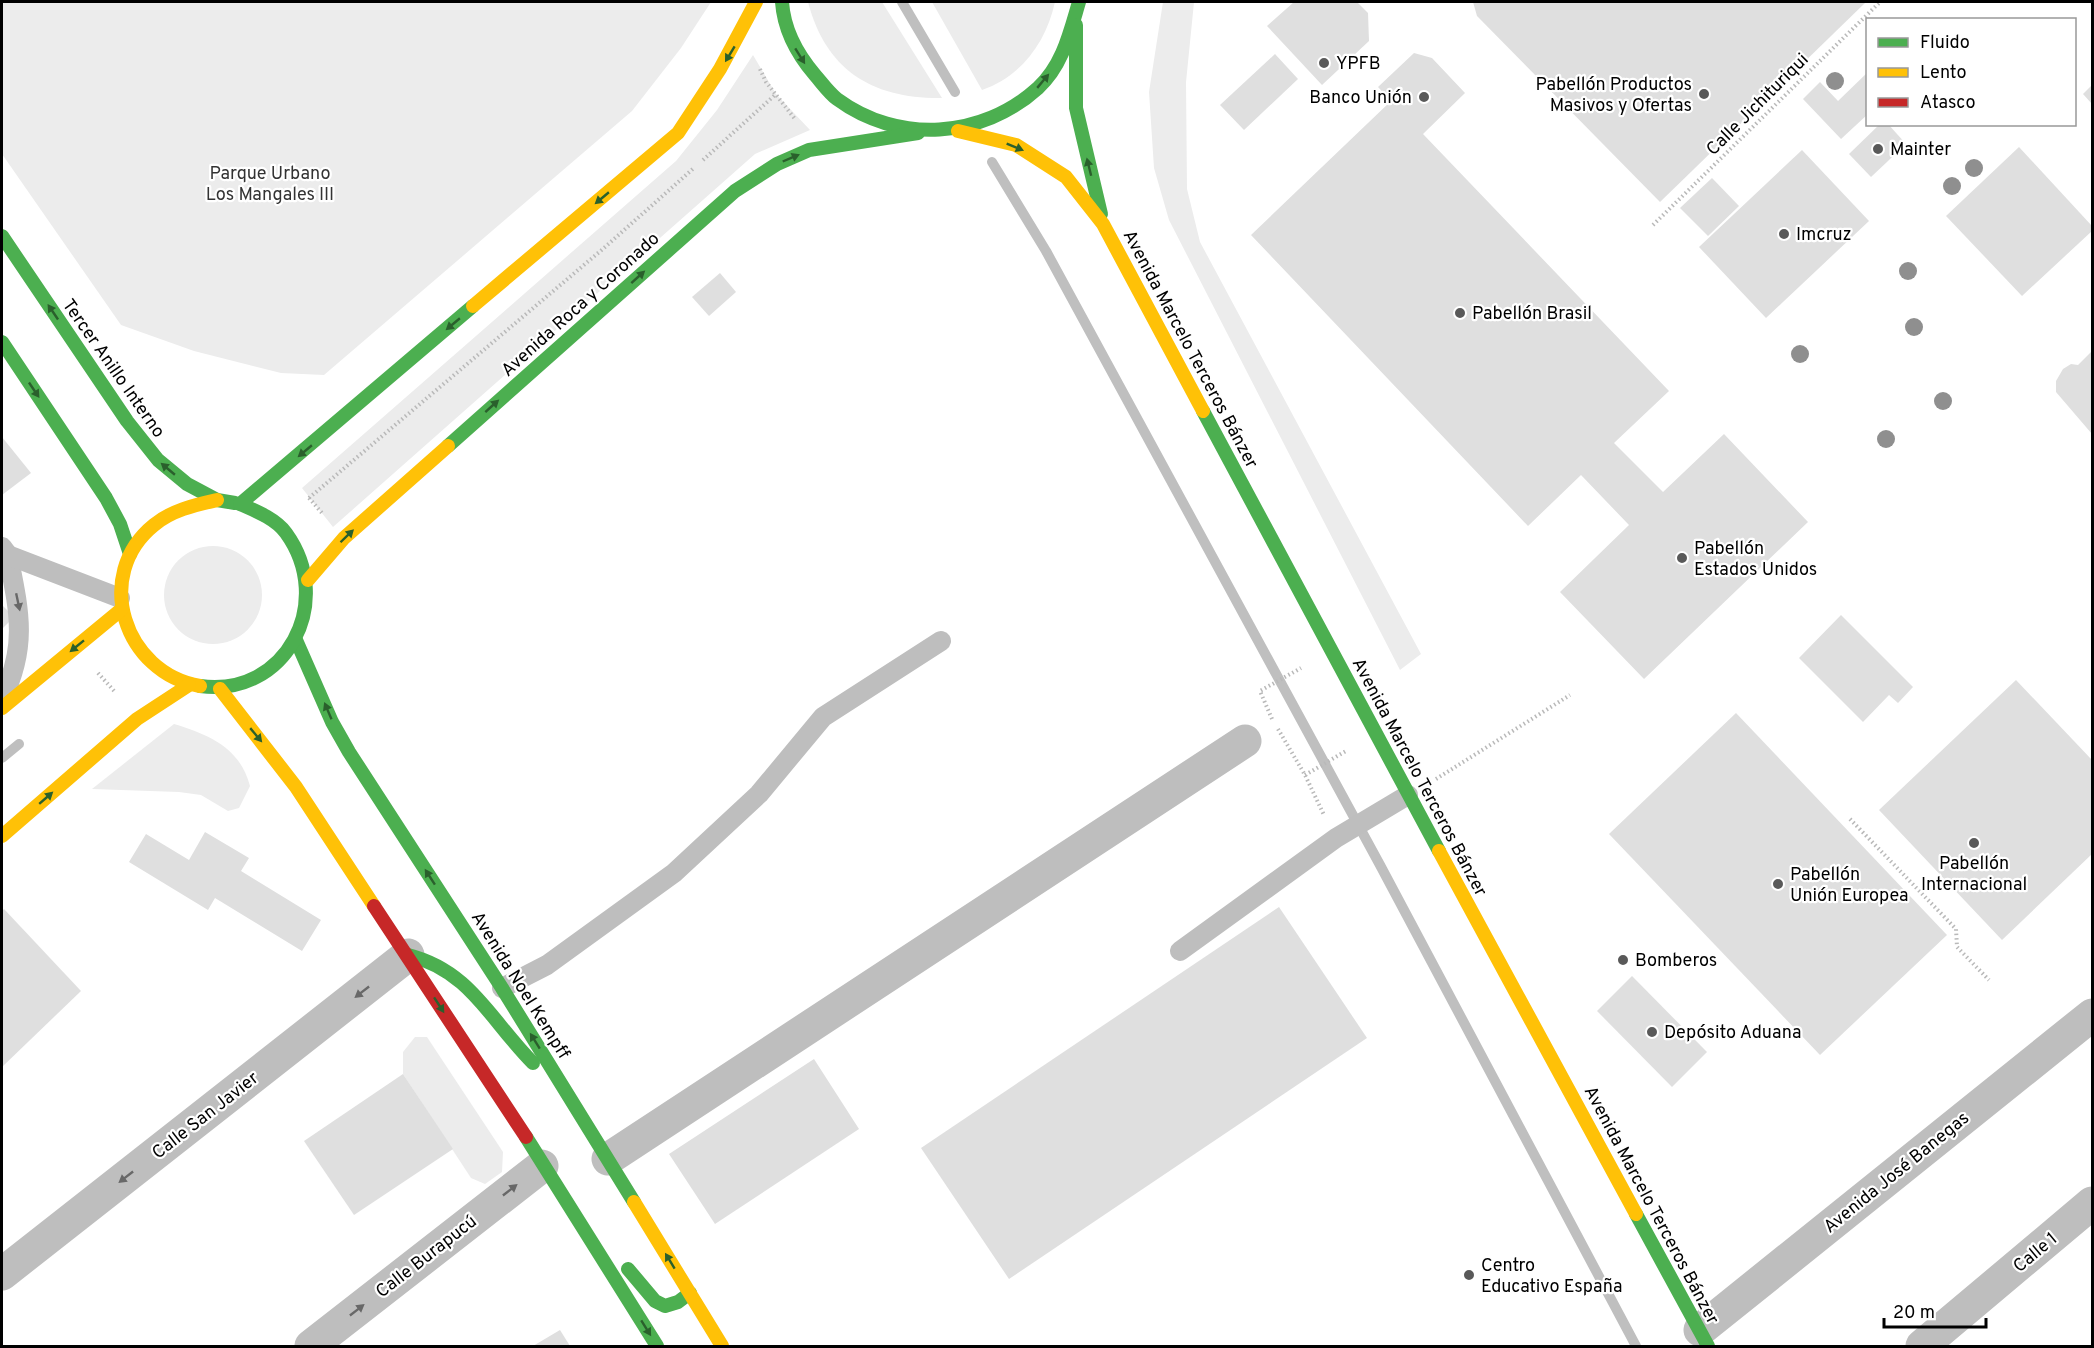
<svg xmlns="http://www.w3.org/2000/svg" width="2094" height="1348" font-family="Overpass,sans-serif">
<rect width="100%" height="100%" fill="#fff"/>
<g fill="#ececec">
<polygon points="2,2 711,2 681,48 632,111 324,375 281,373 194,351 121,325 2,154"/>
<path d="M808,2H882L942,98C873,99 826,71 808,2Z"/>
<path d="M932,2H1055C1046,42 1022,76 982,90Z"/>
<polygon points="1163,2 1194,2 1186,82 1187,189 1200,242 1421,654 1400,670 1169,220 1154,168 1149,92"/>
<polygon points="753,55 776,94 810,130 755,154 333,527 302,488 676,161 717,110"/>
<circle cx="213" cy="595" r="49"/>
<path d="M174,724C210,735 240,748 250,786L239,808L228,811L201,795L179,792L92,789Z"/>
<polygon points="415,1037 427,1037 503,1152 502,1172 485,1184 471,1178 403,1074 403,1052"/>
</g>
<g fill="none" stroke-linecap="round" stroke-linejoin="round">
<g stroke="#bfbfbf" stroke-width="10">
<polyline points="902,2 955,92"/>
<polyline points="992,162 1046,251 1380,865 1636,1346"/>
<polyline points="2,758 19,744"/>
</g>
</g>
<g fill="#dfdfdf">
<polygon points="1294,2 1357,2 1368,13 1369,41 1322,85 1267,26"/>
<polygon points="1473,2 1866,2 1660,202 1477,16"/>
<polygon points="1414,53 1432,58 1465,93 1423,134 1669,391 1614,443 1663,492 1724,434 1808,522 1644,679 1560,592 1629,525 1581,475 1528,526 1251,235 1391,101 1378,87"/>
<polygon points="1275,54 1298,79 1244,130 1220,105"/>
<polygon points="1868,72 1868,114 1841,139 1803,99 1820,82 1838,101"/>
<polygon points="2092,85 2092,104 2083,94"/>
<polygon points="1880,124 1888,124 1906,144 1871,177 1849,154"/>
<polygon points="2019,147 2092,226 2092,231 2022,296 1946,216"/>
<polygon points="1802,150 1869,221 1766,318 1699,247"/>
<polygon points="1712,178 1739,206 1708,236 1680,208"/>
<polygon points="720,273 736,292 709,316 692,297"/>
<polygon points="2092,351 2092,434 2056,392 2056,381 2063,369 2071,364 2078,365"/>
<polygon points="2,437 31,473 2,495"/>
<polygon points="2,605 14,617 2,629"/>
<polygon points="1841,615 1913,687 1898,703 1889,695 1863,722 1799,658"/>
<polygon points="2016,680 2092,760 2092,854 2002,940 1879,810"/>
<polygon points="1736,713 1947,935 1820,1055 1609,834"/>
<polygon points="205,832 249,858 241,871 321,920 302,951 215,898 208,910 129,862 146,834 189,860"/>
<polygon points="1279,907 1367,1038 1009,1279 921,1148"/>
<polygon points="4,909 81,991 2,1067 2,911"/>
<polygon points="1632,976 1707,1052 1672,1087 1597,1011"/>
<polygon points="814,1059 859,1129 715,1224 669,1154"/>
<polygon points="403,1074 453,1149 354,1215 304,1141"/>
<polygon points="560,1330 570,1346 533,1346"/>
</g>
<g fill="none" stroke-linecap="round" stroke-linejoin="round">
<g stroke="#b9b9b9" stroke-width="4" stroke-dasharray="1.5 3" stroke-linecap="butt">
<polyline points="760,69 766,82 795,119"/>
<polyline points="703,160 776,94"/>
<polyline points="1653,225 1880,2"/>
<polyline points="309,498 604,248 695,167"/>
<polyline points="309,498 322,513"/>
<polyline points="98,673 115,692"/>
<polyline points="1272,719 1260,691 1301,668"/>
<polyline points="1278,729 1305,775 1324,815"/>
<polyline points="1305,775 1346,751"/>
<polyline points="1436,779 1570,695"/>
<polyline points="1850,819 1956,929 1957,947 1989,980"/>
</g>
<g stroke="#bebebe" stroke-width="20">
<path d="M2,547L8,555C19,610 28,646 2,699"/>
<polyline points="8,555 120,598"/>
<polyline points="1180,951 1336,838 1408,795"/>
<polyline points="502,988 547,965 674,873 759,794 823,717 941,641"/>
</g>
<g stroke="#bebebe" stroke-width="33">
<polyline points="608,1159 1245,741"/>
<polyline points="2,1274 408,955"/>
<polyline points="1700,1330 2092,1015"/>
<polyline points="311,1346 542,1166"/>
<polyline points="1922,1346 2092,1203"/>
</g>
<g stroke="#4caf50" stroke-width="14">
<path d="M782,2C784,31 797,54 815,75C822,83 829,93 837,99C898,144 982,139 1038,88C1063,65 1070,32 1079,2"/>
<polyline points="1076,25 1076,108 1101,214"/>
<polyline points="2,236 127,421 158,460 187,484 217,500 235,503"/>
<polyline points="2,342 106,498 120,524 130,554"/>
<polyline points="1203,411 1439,851"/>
<polyline points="448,446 735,191 777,164 809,150 918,133"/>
<polyline points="296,640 332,722 349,752 502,988 634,1202"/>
<path d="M200,686C286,698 336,602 286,533C276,519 256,511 240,504L473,306"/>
<path d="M408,955C471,971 490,1020 533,1063"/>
<polyline points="526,1137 657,1346"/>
<polyline points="1636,1214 1708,1346"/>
<polyline points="628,1269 655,1301 665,1306 678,1302 690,1293"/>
</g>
<g stroke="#ffc107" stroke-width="14">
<polyline points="958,131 1016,145 1066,177 1103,224 1203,411"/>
<polyline points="473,306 678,133 720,69 756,2"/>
<polyline points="308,580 344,538 448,446"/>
<path d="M200,686C124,673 92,575 154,525C172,510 195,505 217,500"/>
<polyline points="220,689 296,787 374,906"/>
<polyline points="2,708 122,609"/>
<polyline points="2,836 137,719 189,685"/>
<polyline points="1439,851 1636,1214"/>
<polyline points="634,1202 722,1346"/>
</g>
<polyline stroke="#c62828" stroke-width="14" points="374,906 526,1137"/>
</g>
<g fill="#8f8f8f">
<circle cx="1835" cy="81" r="9"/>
<circle cx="1974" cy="168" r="9"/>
<circle cx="1952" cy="186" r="9"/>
<circle cx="1908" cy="271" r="9"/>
<circle cx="1914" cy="327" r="9"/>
<circle cx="1800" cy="354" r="9"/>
<circle cx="1943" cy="401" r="9"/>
<circle cx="1886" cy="439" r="9"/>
</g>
<defs><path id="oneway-solid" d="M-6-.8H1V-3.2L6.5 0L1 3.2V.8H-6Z" transform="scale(1.5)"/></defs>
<g fill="#2a602c">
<use href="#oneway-solid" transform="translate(730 54) rotate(121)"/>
<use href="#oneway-solid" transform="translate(800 56) rotate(58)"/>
<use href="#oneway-solid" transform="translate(1043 81) rotate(-50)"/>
<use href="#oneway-solid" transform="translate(1015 147) rotate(22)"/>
<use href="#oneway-solid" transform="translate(791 158) rotate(-23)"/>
<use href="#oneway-solid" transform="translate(1089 167) rotate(-104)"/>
<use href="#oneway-solid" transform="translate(602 198) rotate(140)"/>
<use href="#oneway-solid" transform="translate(638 277) rotate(-42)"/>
<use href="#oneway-solid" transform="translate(53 312) rotate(-124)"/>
<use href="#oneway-solid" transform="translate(453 324) rotate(140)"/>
<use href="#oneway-solid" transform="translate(34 390) rotate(56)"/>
<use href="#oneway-solid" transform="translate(492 406) rotate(-42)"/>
<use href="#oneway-solid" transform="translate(305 451) rotate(140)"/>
<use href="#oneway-solid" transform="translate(168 469) rotate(-140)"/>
<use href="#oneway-solid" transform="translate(347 536) rotate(-44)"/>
<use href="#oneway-solid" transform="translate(77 646) rotate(141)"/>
<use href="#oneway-solid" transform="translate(328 711) rotate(-113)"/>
<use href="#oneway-solid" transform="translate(256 735) rotate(50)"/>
<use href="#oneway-solid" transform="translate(46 798) rotate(-41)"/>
<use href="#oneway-solid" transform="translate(430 877) rotate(-123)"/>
<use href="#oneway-solid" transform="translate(439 1005) rotate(57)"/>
<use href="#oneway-solid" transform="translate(535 1041) rotate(-122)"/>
<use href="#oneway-solid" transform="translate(670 1261) rotate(-121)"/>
<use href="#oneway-solid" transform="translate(646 1328) rotate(58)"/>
</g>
<g fill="#686868">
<use href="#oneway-solid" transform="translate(18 602) rotate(78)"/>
<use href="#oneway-solid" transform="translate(362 992) rotate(142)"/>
<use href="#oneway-solid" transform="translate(126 1177) rotate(142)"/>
<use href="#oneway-solid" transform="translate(510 1190) rotate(-38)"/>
<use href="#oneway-solid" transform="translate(357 1310) rotate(-38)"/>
</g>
<g fill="#595959" stroke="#fff" stroke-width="2">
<circle cx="1324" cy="63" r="6"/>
<circle cx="1704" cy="94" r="6"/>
<circle cx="1424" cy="97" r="6"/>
<circle cx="1878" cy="149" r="6"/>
<circle cx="1784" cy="234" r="6"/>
<circle cx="1460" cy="313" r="6"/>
<circle cx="1682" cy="558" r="6"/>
<circle cx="1974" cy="843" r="6"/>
<circle cx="1778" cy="884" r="6"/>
<circle cx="1623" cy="960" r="6"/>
<circle cx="1652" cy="1032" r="6"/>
<circle cx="1469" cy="1275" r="6"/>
</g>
<g text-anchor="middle" stroke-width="4.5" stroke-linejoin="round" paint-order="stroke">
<g font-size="18" fill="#000" stroke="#fff" text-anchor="start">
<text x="1336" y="69">YPFB</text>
<text x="1692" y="90" text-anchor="end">Pabellón Productos<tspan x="1692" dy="21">Masivos y Ofertas</tspan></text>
<text x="1412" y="103" text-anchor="end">Banco Unión</text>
<text x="1890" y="155">Mainter</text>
<text x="1796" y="240">Imcruz</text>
<text x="1472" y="319">Pabellón Brasil</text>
<text x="1694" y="554">Pabellón<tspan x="1694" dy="21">Estados Unidos</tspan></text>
<text x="1974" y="869" text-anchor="middle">Pabellón<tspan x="1974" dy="21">Internacional</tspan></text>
<text x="1790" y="880">Pabellón<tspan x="1790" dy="21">Unión Europea</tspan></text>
<text x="1635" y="966">Bomberos</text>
<text x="1664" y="1038">Depósito Aduana</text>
<text x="1481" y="1271">Centro<tspan x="1481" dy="21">Educativo España</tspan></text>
</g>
<g font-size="18" fill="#000" stroke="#fff">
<text transform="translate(1757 104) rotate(-45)" y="6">Calle Jichituriqui</text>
<text transform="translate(580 304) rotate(-42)" y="6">Avenida Roca y Coronado</text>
<text transform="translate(1191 349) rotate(62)" y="6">Avenida Marcelo Terceros Bánzer</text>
<text transform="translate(114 368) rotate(55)" y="6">Tercer Anillo Interno</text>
<text transform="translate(1420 777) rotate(62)" y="6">Avenida Marcelo Terceros Bánzer</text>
<text transform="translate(521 985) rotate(58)" y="6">Avenida Noel Kempff</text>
<text transform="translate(205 1115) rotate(-38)" y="6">Calle San Javier</text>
<text transform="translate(1896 1172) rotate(-39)" y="6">Avenida José Banegas</text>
<text transform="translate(1652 1205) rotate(62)" y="6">Avenida Marcelo Terceros Bánzer</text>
<text transform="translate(2035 1252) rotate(-40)" y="6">Calle 1</text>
<text transform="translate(426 1256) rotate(-38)" y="6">Calle Burapucú</text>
</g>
<g font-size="18" fill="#333" stroke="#fff">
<text x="270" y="179">Parque Urbano<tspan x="270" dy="21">Los Mangales III</tspan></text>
</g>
</g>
<rect width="2094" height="1348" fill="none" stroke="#000000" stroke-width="6"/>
<rect x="1866" y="18" width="210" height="108" fill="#ffffff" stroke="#999999" stroke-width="1.5"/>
<rect x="1878" y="38" width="30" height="9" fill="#4caf50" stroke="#999999" stroke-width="1.5"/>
<text x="1920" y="48" font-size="18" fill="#000000">Fluido</text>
<rect x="1878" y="68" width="30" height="9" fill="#ffc107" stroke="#999999" stroke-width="1.5"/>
<text x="1920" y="78" font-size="18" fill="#000000">Lento</text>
<rect x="1878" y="98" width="30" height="9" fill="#c62828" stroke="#999999" stroke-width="1.5"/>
<text x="1920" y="108" font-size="18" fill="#000000">Atasco</text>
<path d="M1884 1318v9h102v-9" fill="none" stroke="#000000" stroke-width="3"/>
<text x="1893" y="1318" font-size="18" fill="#000000" stroke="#ffffff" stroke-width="4.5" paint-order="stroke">20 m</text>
</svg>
